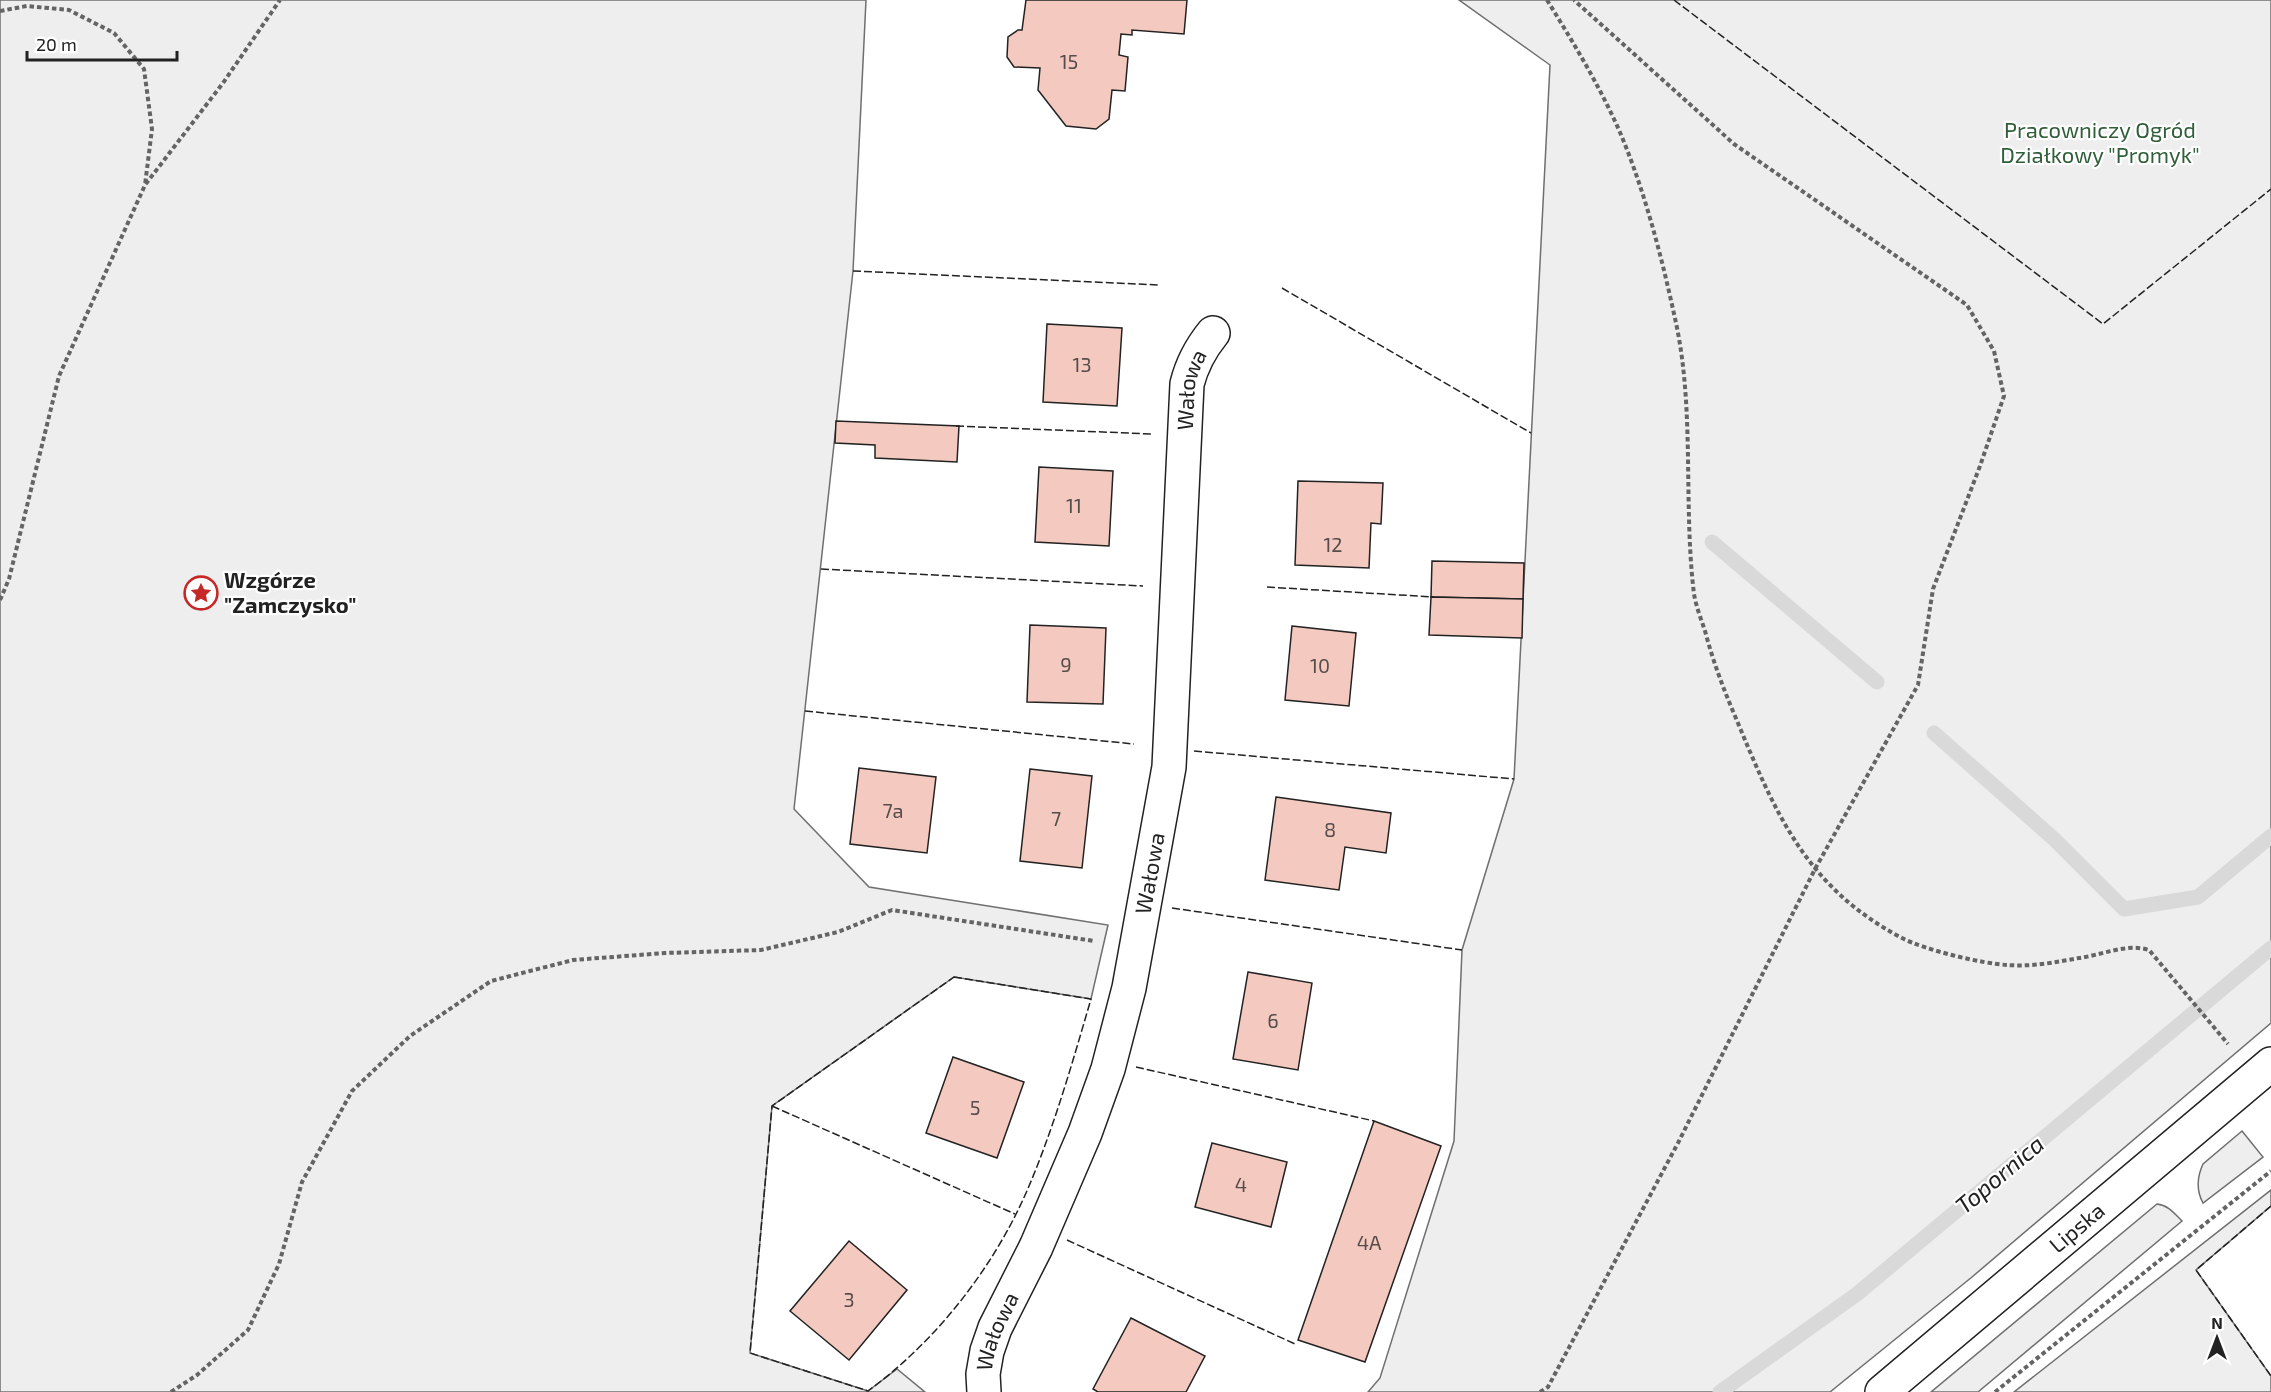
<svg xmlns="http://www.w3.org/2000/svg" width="2271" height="1392" font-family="'Exo 2',sans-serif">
<rect width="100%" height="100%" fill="#fff"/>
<g fill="#eee" stroke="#6f6f6f" stroke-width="1.5">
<polygon points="0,0 866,0 853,271 794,809 869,887 1108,925 1091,999 954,977 772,1106 750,1353 868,1391 897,1369 925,1392 0,1392"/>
<polygon points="1459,0 2271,0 2271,1023 1972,1277 1830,1392 1368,1392 1380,1378 1454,1141 1462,950 1514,779 1550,65"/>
<path d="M2242,1131L2263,1157L2203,1203C2196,1190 2197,1177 2203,1164Z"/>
<polygon points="2271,1190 2271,1206 2196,1270 2271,1376 2271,1392 2014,1392"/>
<path d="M2157,1204C2168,1205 2174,1213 2182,1221L1978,1392H1931Z"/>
</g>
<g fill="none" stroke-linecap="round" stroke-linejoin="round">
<g stroke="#d9d9d9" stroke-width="15">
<polyline points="1712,542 1877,682"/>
<polyline points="1934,733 2054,839 2124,909 2198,897 2271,836"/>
<polyline points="1720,1392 1857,1294 2271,948"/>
</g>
</g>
<g fill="#f3c9c0" stroke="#222" stroke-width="1.5">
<polygon points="1026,0 1187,0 1184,34 1132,30 1132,35 1121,34 1119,55 1128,57 1125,91 1112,90 1109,119 1096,129 1066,126 1038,90 1040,68 1014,67 1007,57 1008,37 1018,30 1022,30"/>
<polygon points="1047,324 1122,328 1117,406 1043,402"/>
<polygon points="836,421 959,426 957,462 875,458 875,445 835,443"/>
<polygon points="1039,467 1113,471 1109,546 1035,542"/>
<polygon points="1298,481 1383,483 1381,524 1371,523 1369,568 1295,565"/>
<polygon points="1432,561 1524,563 1523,599 1431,597"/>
<polygon points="1431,597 1523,599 1522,638 1429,635"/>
<polygon points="1030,625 1106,628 1103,704 1027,702"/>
<polygon points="1292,626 1356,633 1349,706 1285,700"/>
<polygon points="859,768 936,777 927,853 850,844"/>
<polygon points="1030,769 1092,776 1082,868 1020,861"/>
<polygon points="1276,797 1391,813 1386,853 1345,847 1339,890 1265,880"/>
<polygon points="1248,972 1312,983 1298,1070 1233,1059"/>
<polygon points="953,1057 1024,1082 997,1158 926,1133"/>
<polygon points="1374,1121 1441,1146 1365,1362 1298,1340"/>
<polygon points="1212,1143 1287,1162 1271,1227 1195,1207"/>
<polygon points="849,1241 907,1290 849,1360 790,1311"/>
<polygon points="1131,1318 1205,1356 1186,1392 1098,1392 1093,1389"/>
</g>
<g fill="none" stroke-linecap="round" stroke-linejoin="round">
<defs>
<g id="street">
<path id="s1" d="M984,1392L983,1374L987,1351L995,1328L1036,1247L1085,1133L1108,1069L1129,988L1169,767L1187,384C1192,364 1200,349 1213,333"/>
</g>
<g id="secondary">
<path id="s2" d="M1882,1392L2271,1064"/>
</g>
</defs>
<use href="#street" stroke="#222" stroke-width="36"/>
<use href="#secondary" stroke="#222" stroke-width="36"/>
<g stroke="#646464" stroke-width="4" stroke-dasharray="4.5 3" stroke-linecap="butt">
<path d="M1547,0C1573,42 1599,85 1619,130C1645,191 1662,258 1676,323C1695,412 1683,504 1694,594C1696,606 1701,619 1705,631C1713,661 1723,688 1735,716C1775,812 1805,887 1902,938C1925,950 1983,964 2008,965C2032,967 2057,962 2079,958C2102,955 2127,943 2149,950L2228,1044"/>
<polyline points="0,11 27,6 69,10 114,33 144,69 152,129 145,185"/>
<polyline points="0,600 9,579 59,376 145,185 223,83 280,0"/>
<polyline points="171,1392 197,1375 248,1330 279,1264 302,1182 352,1091 410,1036 491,981 573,960 665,953 761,950 838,932 892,910 1094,941"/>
<polyline points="1540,1392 1548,1387 1678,1143 1815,869 1918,685 1933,589 1980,466 2004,396 1994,351 1967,305 1734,144 1574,0"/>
<polyline points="1995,1392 2271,1171"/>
</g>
<use href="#street" stroke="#fff" stroke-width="33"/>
<use href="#secondary" stroke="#fff" stroke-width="33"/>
<g stroke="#222" stroke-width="1.5" stroke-dasharray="8 3" stroke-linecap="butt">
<polyline points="1674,0 2103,324 2271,189"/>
<polyline points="853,271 1159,285"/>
<polyline points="1282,288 1531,433"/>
<polyline points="956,426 1152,434"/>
<polyline points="821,569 1143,586"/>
<polyline points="1267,587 1434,597"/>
<polyline points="805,711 1134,744"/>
<polyline points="1194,751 1514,779"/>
<polyline points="1172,908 1462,950"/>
<path d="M954,977L1091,999C1072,1064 1053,1131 1026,1193C992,1270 935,1342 868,1391L750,1353L772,1106Z"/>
<polyline points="1136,1067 1374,1121"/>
<polyline points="772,1106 1015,1214"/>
<polyline points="2271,1206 2196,1270 2271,1376"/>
<polyline points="1067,1240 1295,1344"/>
</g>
</g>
<defs>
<symbol id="sight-ring" viewBox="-11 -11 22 22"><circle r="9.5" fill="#fff" stroke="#c62828" stroke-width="1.5"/><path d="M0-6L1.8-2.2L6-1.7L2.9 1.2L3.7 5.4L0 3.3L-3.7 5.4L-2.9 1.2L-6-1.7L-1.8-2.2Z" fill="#c62828"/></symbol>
</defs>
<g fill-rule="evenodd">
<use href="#sight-ring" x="182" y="574" width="38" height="38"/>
</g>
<g text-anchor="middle" stroke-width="4.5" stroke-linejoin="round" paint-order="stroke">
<g font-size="20" fill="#564c4a">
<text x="1069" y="69">15</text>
<text x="1082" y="372">13</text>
<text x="1074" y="513">11</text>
<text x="1333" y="552">12</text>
<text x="1066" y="672">9</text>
<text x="1320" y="673">10</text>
<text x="893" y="818">7a</text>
<text x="1056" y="826">7</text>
<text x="1330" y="837">8</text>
<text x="1273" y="1028">6</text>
<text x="975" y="1115">5</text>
<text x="1241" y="1192">4</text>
<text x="1369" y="1250">4A</text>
<text x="849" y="1307">3</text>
</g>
<g font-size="22" fill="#2f5e38" stroke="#fff">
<text x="2100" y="138">Pracowniczy Ogród<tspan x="2100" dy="25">Działkowy "Promyk"</tspan></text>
</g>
<g font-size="22" fill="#222" stroke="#fff">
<text dy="8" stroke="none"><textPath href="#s1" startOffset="1035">Wałowa</textPath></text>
<text dy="8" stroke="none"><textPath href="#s1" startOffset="549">Wałowa</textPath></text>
<text dy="8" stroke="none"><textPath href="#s2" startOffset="255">Lipska</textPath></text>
<text dy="8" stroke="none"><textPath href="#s1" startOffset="63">Wałowa</textPath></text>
</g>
<g font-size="22" font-weight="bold" fill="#222" stroke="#fff" text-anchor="start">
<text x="224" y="588">Wzgórze<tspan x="224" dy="25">"Zamczysko"</tspan></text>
</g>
<g font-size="24" font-style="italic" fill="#222" stroke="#fff">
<text transform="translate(2000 1175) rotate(-40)" y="8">Topornica</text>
</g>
</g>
<g transform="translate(2217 1338)" stroke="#ffffff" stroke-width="4.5" paint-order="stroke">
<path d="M0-4.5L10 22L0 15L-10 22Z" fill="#222222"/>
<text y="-9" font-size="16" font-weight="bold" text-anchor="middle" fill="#222222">N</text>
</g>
<path d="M27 51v9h150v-9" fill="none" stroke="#222222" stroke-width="3"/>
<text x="36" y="51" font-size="18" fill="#222222" stroke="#ffffff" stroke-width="4.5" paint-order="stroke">20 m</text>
</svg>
